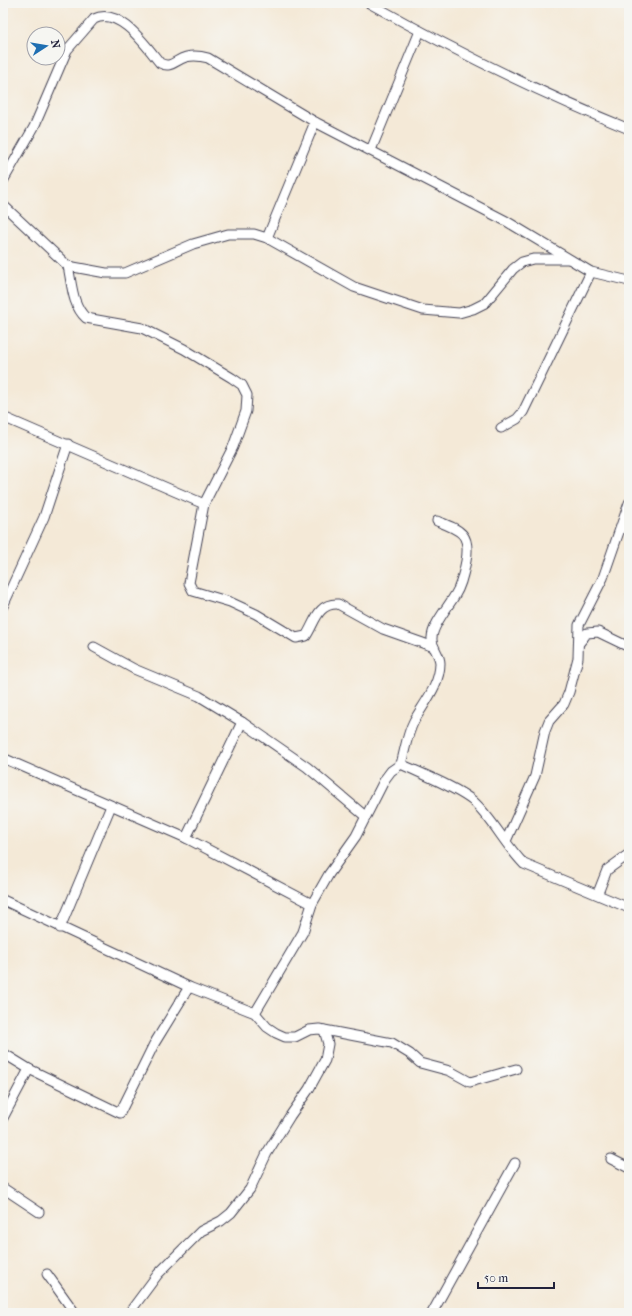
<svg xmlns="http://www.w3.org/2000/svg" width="632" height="1316" font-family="'IM FELL French Canon',serif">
<rect width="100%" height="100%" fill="#f6f6f2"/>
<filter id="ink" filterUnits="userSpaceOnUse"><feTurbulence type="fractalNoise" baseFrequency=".025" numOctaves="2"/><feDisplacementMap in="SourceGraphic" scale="8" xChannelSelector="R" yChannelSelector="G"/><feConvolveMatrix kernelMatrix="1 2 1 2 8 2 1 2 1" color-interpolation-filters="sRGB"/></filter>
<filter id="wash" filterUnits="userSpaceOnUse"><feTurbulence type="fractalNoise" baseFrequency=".012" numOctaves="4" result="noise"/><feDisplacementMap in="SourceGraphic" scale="16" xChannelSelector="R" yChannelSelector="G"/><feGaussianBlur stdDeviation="0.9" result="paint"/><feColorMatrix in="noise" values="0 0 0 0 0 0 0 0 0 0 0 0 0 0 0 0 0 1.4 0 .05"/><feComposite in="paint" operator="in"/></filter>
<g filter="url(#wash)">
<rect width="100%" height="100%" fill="#f4e9d7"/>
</g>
<g filter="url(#ink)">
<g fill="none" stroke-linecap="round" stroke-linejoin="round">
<defs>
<g id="minor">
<path d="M369,3C453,50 540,93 629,129"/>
<polyline points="371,150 420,31"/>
<path d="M3,181L34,127L67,50L94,19C119,6 146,46 160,63C171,69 175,60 186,57C194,55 201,56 208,58L315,122L506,221L591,272L629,281"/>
<polyline points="3,205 68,266 106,273 125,273 193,244 228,234 254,234 267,238 354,287 423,310 459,313 473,309 485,303 513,269 522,262 533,259 568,259"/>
<polyline points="267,238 315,122"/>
<path d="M68,266C72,284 72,305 86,318L142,328L184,349L232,378L242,385L247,395L246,411L233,447L204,504L189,583L193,591L230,602L256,614L296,638L306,636C315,623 317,603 338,604L383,629L434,647"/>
<polyline points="3,417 204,504"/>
<polyline points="501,428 517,419 523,412 591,272"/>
<polyline points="3,606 44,517 68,444"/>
<polyline points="580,642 587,633 598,632 629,647"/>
<polyline points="94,647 134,669 199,696 242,722 307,767 365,816"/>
<polyline points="3,758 186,838 312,904"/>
<path d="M401,764C422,774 456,787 473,801C493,819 505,845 524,864L629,908"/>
<polyline points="186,838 242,722"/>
<polyline points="506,841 535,776 545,731 549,721 564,704 569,692 578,658 579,625 603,578 629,503"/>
<polyline points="598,893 607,870 629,854"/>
<polyline points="3,900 189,987 255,1013 267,1027 276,1033 285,1037 295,1037 309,1030 319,1029 392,1043 410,1054 420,1063 450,1071 470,1082 516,1069"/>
<polyline points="60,928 111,806"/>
<path d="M255,1013L303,932L312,904L329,874L356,836L385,779L391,771L401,764C405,750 407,734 414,721C424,703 440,685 440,663C440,654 431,647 432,638C432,625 449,606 455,595C461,586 464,572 466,561C471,533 460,530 437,521"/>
<polyline points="3,1053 29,1069 120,1113 154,1044 189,987"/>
<polyline points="3,1118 29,1069"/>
<polyline points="611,1159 629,1168"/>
<polyline points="3,1188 39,1212"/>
<polyline points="47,1274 75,1313"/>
<polyline points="129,1313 158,1274 201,1231 221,1221 231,1213 250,1189 267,1153 290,1116 309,1089 325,1060 328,1044 324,1030"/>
<polyline points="432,1313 515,1163"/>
</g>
</defs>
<use href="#minor" stroke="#424052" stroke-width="11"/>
<use href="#minor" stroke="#fff" stroke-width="9"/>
</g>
</g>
<rect width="632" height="1316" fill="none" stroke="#f6f6f2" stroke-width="16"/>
<g transform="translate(46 46) rotate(78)"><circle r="19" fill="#f6f6f2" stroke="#a1a1a9"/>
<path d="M0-3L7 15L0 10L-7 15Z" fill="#1f6fb2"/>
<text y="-6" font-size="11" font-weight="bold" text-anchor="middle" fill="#22223b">N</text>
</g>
<path d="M478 1282v6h76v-6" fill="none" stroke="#22223b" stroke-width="2"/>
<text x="484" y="1282" font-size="12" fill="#22223b" stroke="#f6f6f2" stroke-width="3" paint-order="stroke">50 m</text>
</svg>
